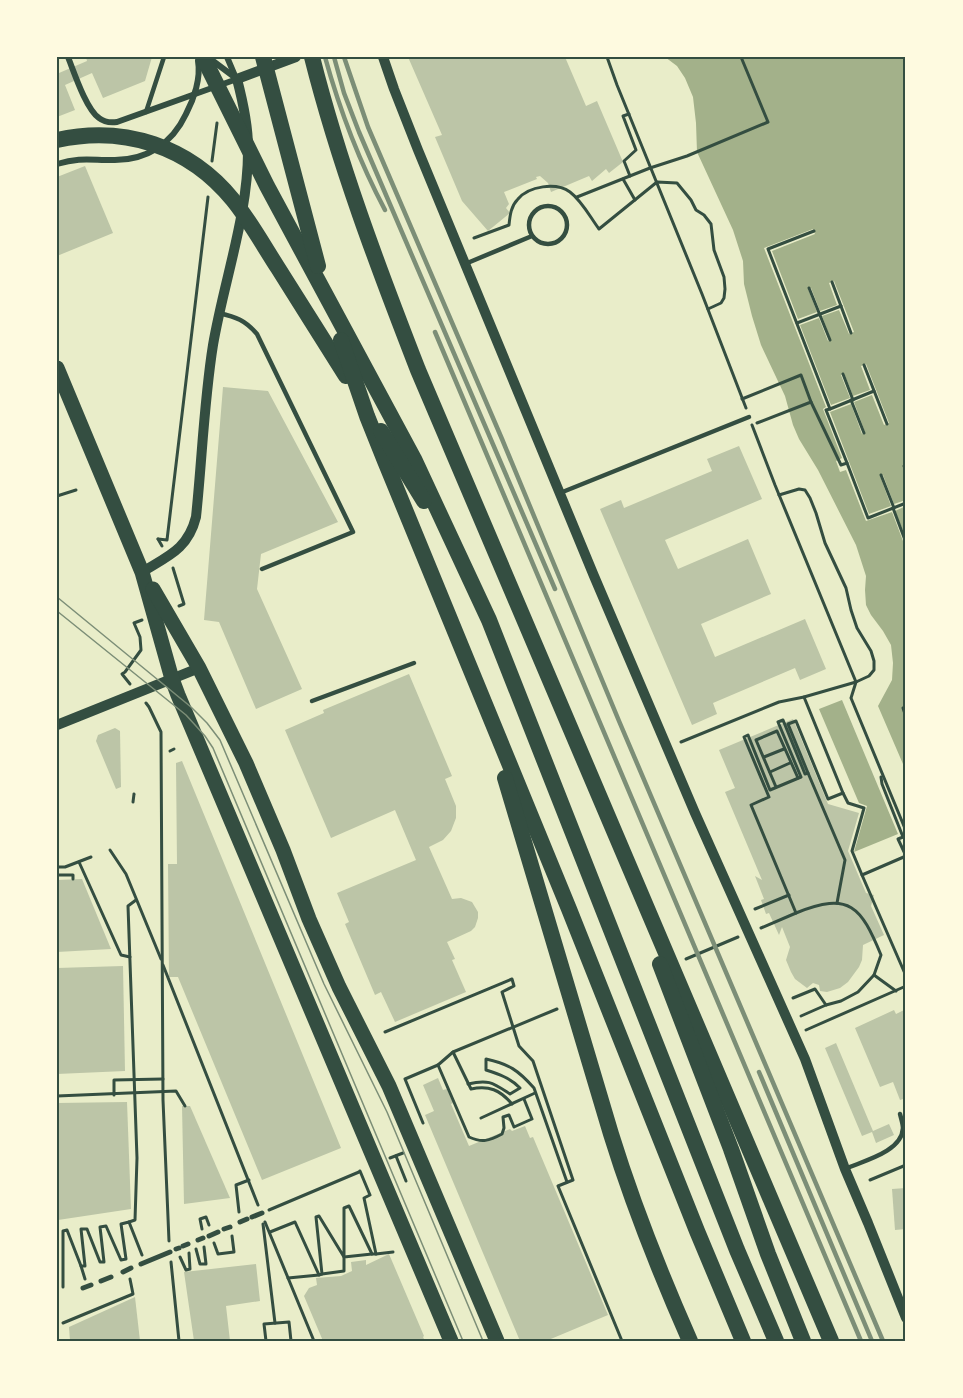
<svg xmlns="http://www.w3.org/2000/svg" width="963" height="1398" font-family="'DM Sans',sans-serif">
<rect width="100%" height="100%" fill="#e9edc9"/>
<g fill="#a3b18a">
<polygon points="665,57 906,57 906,771 878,706 892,680 893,663 891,645 883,631 871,615 866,605 865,590 866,576 856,545 818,470 799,439 793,425 785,396 761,345 752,316 744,284 743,261 733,230 697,152 696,123 693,97 685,78 677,66"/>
<polygon points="842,700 898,834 854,852 867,806 859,803 819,709"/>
</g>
<polygon fill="#e9edc9" points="813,229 815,234 772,251 798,319 817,312 808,289 809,288 811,288 820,311 837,305 829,283 834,281 854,332 849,334 839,310 822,316 831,340 828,341 819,318 800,325 831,405 850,398 841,375 844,373 853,396 870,390 861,366 866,364 889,423 884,425 872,395 854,402 865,432 862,434 851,404 830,412 869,514 891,506 880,476 883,475 894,504 906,500 906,506 895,511 906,538 906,540 903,541 892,512 866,521 846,470 840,472 836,461 842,458 823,409 826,407 764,248"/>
<g fill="#bcc5a7">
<polygon points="86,57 152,57 145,81 103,98 92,73 65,85 75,110 57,117 57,67 59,73 87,61"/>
<polygon points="408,57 565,57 586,106 597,101 623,162 609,173 606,169 592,181 589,176 551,192 548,183 540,176 536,177 537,179 504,192 509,204 506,208 510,213 488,231 462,201 435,137 442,135"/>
<polygon points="85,166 113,233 57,256 57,177"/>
<polygon points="223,387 268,391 338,522 261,554 257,589 302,689 256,709 219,622 204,620"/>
<polygon points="739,446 762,499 665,540 678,569 748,539 771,594 701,624 715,657 805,619 826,669 800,680 795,668 713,703 717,714 692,725 600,509 621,500 624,508 712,471 707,459"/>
<polygon points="409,674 452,776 445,779 456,806 456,818 451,831 443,840 429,847 452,899 461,898 472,902 478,912 478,918 475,927 471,931 447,942 455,959 452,960 466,992 395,1022 381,992 375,995 345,924 349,922 337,893 416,860 395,810 331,838 285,730 324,713 323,710"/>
<polygon points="793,719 828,804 859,813 848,851 866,893 874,895 871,906 884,935 863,945 862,960 859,967 848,982 840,988 827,992 820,991 819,985 813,983 807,988 795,979 791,972 786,960 790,947 782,927 779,935 769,913 766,914 761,900 764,899 755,876 762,880 725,792 735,788 719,750"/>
<polygon points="115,728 120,731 121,787 116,789 96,741 98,735"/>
<polygon points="182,761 341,1148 262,1180 178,977 169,977 168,864 177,864 176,763"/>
<polygon points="82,879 111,949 57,952 57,880"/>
<polygon points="123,966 125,1071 57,1074 57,968"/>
<polygon points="906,1009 906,1098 900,1100 893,1082 880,1087 855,1028 894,1010 896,1014"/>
<polygon points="836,1043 873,1131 889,1124 894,1135 876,1143 872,1132 862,1136 825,1048"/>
<polygon points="438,1078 443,1090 447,1089 453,1103 451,1104 469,1146 510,1129 512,1131 525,1126 530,1138 533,1137 608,1315 546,1341 520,1341 425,1115 434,1111 423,1085"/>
<polygon points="127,1102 131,1209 58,1220 57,1103"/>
<polygon points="182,1106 190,1106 230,1198 184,1204"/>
<polygon points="906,1188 906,1229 895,1230 892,1189"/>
<polygon points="389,1254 424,1336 423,1337 425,1341 323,1341 304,1296 309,1288 317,1285 316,1278 341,1276 352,1271 351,1262 366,1260 366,1265"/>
<polygon points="256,1264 260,1301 226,1306 230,1341 194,1341 184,1272"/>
<polygon points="135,1297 140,1341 70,1341 69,1327"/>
</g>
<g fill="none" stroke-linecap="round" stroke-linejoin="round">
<g stroke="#344e41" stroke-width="3">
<polyline points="607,57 617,85 702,294 746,408"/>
<polyline points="629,114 623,116 636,150 624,161 630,176"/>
<polyline points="212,161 217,123"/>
<polyline points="623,179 635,200"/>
<polyline points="577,197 650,168 687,156 768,122 741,57"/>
<path d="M474,238L509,225C510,215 511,206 518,199C529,186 556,182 570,192C582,201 590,217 599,229L657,182L677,183L691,200L696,210L704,215L711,224L714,250L724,277L725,289L724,298L721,303L708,309"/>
<polyline points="832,282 851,333"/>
<polyline points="809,288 830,340"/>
<polyline points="797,323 841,306"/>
<polyline points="864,365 887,424"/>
<polyline points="843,374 853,400"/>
<polyline points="742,399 801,375 811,402 757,423"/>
<polyline points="851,400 864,433"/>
<polyline points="811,402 841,465 847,463 826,410 830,409 768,249 814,231"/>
<polyline points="830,409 874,391"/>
<polyline points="752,425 775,485 856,682"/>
<polyline points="847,463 868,518 906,503"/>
<polyline points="904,466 906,470"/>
<polyline points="881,475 894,508"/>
<polyline points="57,496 76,490"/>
<polyline points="893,508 905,540"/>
<polyline points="158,539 162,546"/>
<polyline points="158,539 167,540 208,197"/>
<polyline points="173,568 184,604 179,606"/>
<polyline points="856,682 851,698 906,831"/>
<polyline points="130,684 122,674 125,672 141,650 140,637 134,623 142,620"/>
<polyline points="804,697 843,793"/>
<polyline points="146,703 149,707 161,732 163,1100 169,1241"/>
<polyline points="906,707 903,708 906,717"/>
<polyline points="681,742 779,702 804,697 856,682 869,676 874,670 874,661 871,651 857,628 851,610 846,588 825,543 816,513 810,498 805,490 799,489 779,495"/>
<polyline points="170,751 174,749"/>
<polyline points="764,757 784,749"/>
<polyline points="770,772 790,763"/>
<polyline points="808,773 845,860 837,903"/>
<polyline points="881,777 882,784 903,837 898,839 906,856"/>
<polyline points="776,787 756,740 777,731 798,778"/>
<polyline points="133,802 134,794"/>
<polyline points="110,850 126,874 161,959"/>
<polyline points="79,862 121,955 130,957"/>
<polyline points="57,867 65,867 91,857"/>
<polyline points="57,875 73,875 73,879"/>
<polyline points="862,875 906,976"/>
<polyline points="755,909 789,895"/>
<path d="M796,913C850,891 861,907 881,955L874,975L858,992L841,1001L826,1005L801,1016"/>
<polyline points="761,928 796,913 751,805 769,797 744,737 748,735 770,790 801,777 778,722 783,720 805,774 808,773 788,724 796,721 828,799 843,793 848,803 864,808 852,851 862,875 906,856"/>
<polyline points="686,959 738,937"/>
<polyline points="163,965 258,1205"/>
<polyline points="874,975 896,991"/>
<polyline points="793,998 815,989 826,1005"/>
<polyline points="806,1030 906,986"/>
<polyline points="385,1032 512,979 514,986 502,992 519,1046 533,1061 573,1180 558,1186 622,1341"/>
<path d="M453,1052L471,1089C489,1085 500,1090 512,1104"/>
<path d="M438,1065L469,1137C482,1143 489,1141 502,1134L504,1128L503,1117L509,1115L514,1127L532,1119L524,1099"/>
<path d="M468,1084C489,1079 493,1083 510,1094L520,1088C510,1078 499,1074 486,1070V1059C509,1064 518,1070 534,1088L567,1182"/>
<polyline points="114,1095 114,1080 163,1079"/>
<polyline points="57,1096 176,1091 185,1106"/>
<polyline points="481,1118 535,1093"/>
<polyline points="423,1123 405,1079 438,1065 453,1052 557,1009"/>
<polyline points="396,1156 406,1181"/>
<polyline points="390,1158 403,1153"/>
<polyline points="870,1180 906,1165"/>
<polyline points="269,1210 359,1172"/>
<polyline points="239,1212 236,1185 249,1180"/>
<polyline points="129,1222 135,1220 137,1158 128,906 136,900"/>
<polyline points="265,1222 314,1341"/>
<polyline points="263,1224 275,1323"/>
<polyline points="202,1229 200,1219 206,1217 209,1225"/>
<polyline points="270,1232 295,1222 319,1275 322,1274 316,1217 319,1216 344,1257 344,1208 349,1206 372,1254 376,1254 364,1198 370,1195 360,1171"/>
<polyline points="214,1243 218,1254 234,1252 232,1236"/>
<polyline points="196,1249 200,1264 206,1264 204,1247"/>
<polyline points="376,1254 393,1252"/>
<polyline points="180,1257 186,1270 190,1269 189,1253"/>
<polyline points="171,1262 179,1341"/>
<polyline points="81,1266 85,1279"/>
<polyline points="322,1274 344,1271 344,1257 372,1254"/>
<polyline points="288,1278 319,1275"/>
<polyline points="63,1287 63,1231 67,1230 81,1266 85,1266 81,1229 87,1229 100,1262 104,1262 100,1227 106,1226 121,1260 126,1259 121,1224 129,1222 142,1255"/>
<polyline points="63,1323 133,1294 130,1279"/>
<polyline points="266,1341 264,1324 289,1322 291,1341"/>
</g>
<g stroke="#344e41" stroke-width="4.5">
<polyline points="146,112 164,57"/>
<circle cx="548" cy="225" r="19"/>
<polyline points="465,264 532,236"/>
<path d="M219,313C236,317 245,320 257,334L353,532L262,569"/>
<polyline points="560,493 749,417"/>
<polyline points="312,701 414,663"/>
<path d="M845,1169C863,1161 902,1152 903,1128C903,1124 901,1118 900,1114"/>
</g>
<g stroke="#344e41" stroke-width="5">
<polyline points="252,1217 262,1213"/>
<polyline points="240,1222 247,1219"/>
<polyline points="224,1229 230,1227"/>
<polyline points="209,1236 218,1232"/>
<polyline points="198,1240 203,1238"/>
<polyline points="183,1246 188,1244"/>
<polyline points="176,1249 179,1248"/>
<polyline points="141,1264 170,1252"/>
<polyline points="123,1272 131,1268"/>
<polyline points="101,1281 111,1277"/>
<polyline points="83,1288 91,1285"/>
</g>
<g stroke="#344e41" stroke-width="6">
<path d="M68,57C74,72 86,109 99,118C104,122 110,123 117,122L237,79"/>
<polyline points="227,57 235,76"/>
<polyline points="209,58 237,79"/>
<path d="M57,164C80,157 90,160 112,160C146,161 172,144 186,114C194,99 201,78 198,61"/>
</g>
<g stroke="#344e41" stroke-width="10">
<polyline points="383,57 394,89 418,150 594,576 695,813 805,1059 845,1169 868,1223 906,1318"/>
<path d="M142,572C168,556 188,549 196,517C202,460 204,401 213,345C224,280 249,213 248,147C248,124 243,102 237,79L296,57"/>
<polyline points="57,725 199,668"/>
</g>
<g stroke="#344e41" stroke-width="15">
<polyline points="57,368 142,572 172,679 178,695 451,1341"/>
<polyline points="153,589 199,668 246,763 283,850 309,919 339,987 389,1086 497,1341"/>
</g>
<g stroke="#344e41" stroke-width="16">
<polyline points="203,57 267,186 414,459 489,620 737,1250 776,1341"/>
<polyline points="263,57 318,266"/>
<path d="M312,57C339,164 378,267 418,370L831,1341"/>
<path d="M57,140C124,125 189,146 233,200C250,221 263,245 278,268C301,304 323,340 346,376"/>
<polyline points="341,340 367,416 385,461 569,909 697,1231 743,1341"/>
<polyline points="381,431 424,501"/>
<path d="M505,778L611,1134C633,1205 660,1273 690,1341"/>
<polyline points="660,964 731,1149 768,1254 803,1341"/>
</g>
<g stroke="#7c8e77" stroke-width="1.5">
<polyline points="57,597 191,707 207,723 220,740 324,984 387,1112 483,1341"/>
<polyline points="57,611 186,715 205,736 213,748 463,1341"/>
</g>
<g stroke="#7c8e77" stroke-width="4.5">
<path d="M325,57C340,111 359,161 385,210"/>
<polyline points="334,57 344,93 359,132 555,589"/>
<polyline points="344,57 368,127 502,439 619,721 883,1341"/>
<polyline points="435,332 861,1341"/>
<polyline points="759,1072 872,1341"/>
</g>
</g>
<rect width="963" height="1398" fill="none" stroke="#fefae0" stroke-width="117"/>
<rect x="58" y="58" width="846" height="1282" fill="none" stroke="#344e41" stroke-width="2"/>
</svg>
